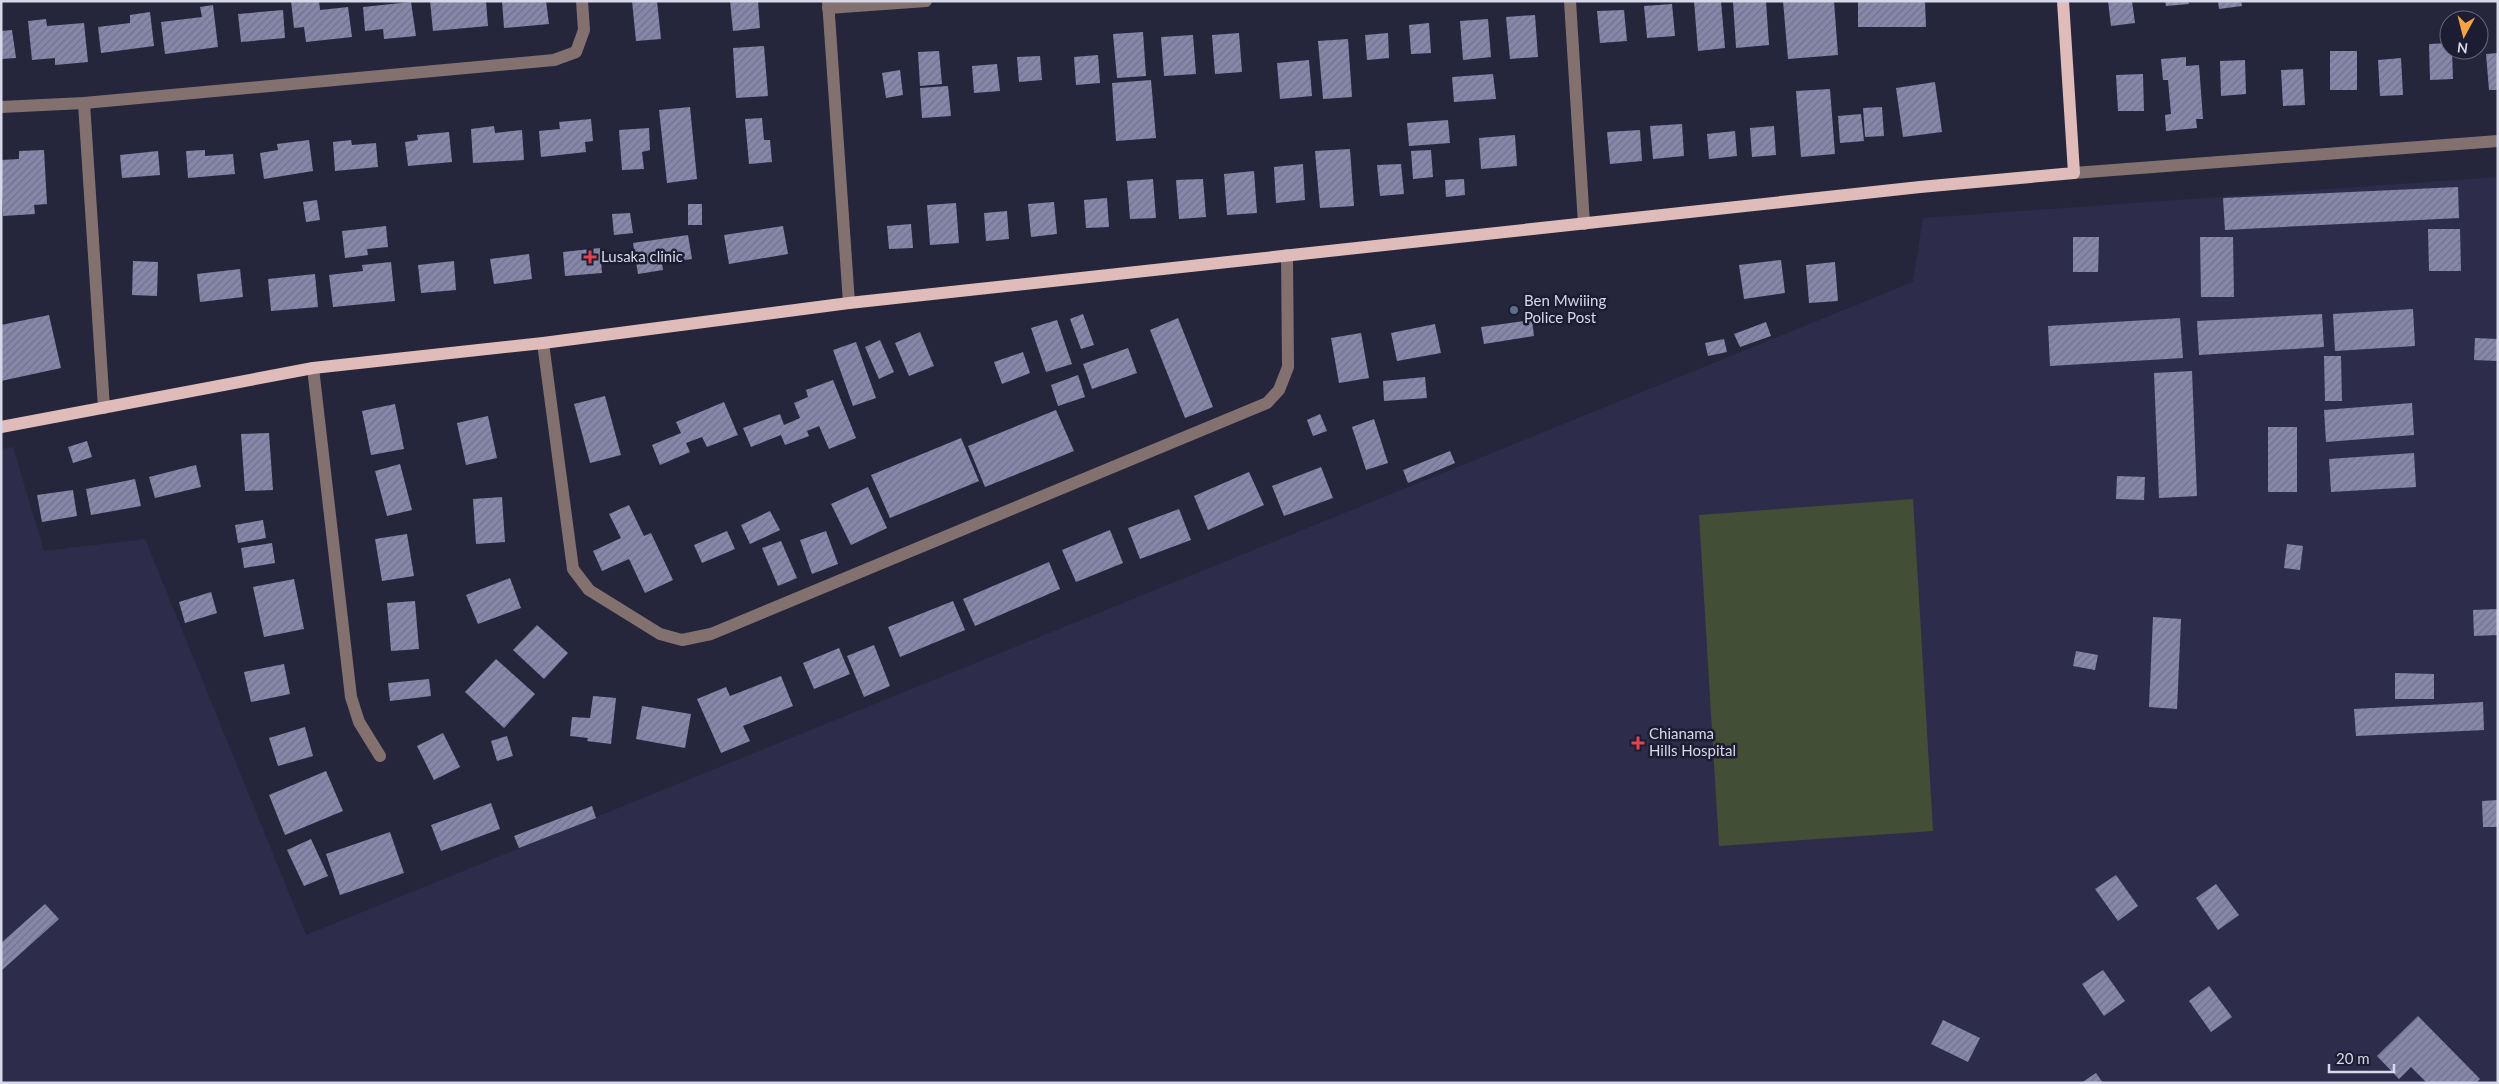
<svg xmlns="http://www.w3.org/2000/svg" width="2499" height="1084" font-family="Lato,sans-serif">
<defs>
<pattern id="building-hatch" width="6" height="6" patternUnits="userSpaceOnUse" patternTransform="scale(1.25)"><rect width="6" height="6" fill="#8687a9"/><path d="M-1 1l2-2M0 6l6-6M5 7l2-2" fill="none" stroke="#71728b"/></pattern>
</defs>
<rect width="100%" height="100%" fill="#25253c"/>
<polygon fill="#2d2d4b" points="2498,177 2498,1083 1,1083 1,449 13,447 44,551 145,539 306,935 1913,282 1923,218"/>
<polygon fill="#424e36" points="1913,499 1933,831 1719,846 1699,515"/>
<g fill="url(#building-hatch)">
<polygon points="291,1 319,1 320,10 348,7 352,37 306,42 304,27 294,28"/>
<polygon points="430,1 486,1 488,26 433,31"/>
<polygon points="502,1 546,1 549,24 504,28"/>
<polygon points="632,1 657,1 661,39 636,41"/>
<polygon points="730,1 758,1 760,28 733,31"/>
<polygon points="1694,1 1721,1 1725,48 1698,51"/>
<polygon points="1733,1 1766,1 1769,45 1736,48"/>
<polygon points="1783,1 1834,1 1838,55 1788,59"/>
<polygon points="1858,1 1925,1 1926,27 1858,27"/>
<polygon points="2108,1 2132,1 2135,23 2111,26"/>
<polygon points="2165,1 2188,1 2189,4 2166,6"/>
<polygon points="2218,1 2241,1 2242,6 2219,9"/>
<polygon points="411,2 416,36 384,39 383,29 365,31 363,7"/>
<polygon points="1672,4 1675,36 1647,38 1644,6"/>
<polygon points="213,5 218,47 165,54 161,22 202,17 200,7"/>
<polygon points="283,10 285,38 241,42 238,14"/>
<polygon points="1624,10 1627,41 1600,43 1597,11"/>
<polygon points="150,12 154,46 101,53 98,27 130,23 130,15"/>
<polygon points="1535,15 1538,57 1510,59 1506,17"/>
<polygon points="46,19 47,26 84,23 88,62 55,65 55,58 32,60 28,21"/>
<polygon points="1488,19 1491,57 1463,60 1460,21"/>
<polygon points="1429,23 1431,53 1411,54 1409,25"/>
<polygon points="12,30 16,58 1,59 1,31"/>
<polygon points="1143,32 1146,76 1117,78 1113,34"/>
<polygon points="1239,33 1242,72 1215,74 1212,35"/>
<polygon points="1388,33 1389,58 1367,60 1365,35"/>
<polygon points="1193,35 1196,74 1164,76 1161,37"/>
<polygon points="1348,39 1352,97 1323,99 1318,41"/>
<polygon points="2449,43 2449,50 2452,50 2453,79 2430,80 2429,44"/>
<polygon points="764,46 768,96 736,98 733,48"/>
<polygon points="939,51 942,84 920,86 918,52"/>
<rect x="2330" y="51" width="27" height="39"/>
<polygon points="2498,53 2498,90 2489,90 2486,54"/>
<polygon points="1098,55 1100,83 1076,85 1074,57"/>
<polygon points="1040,56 1042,80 1019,82 1017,57"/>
<polygon points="2186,57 2186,66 2199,65 2203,119 2196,119 2197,128 2166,131 2165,115 2171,114 2168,80 2163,80 2161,59"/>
<polygon points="2401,58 2403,95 2380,96 2378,60"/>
<polygon points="1309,60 1312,96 1280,99 1277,63"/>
<polygon points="2245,60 2246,94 2221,96 2220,61"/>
<polygon points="997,64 1000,91 974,93 972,66"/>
<polygon points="2303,69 2305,105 2283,106 2281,70"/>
<polygon points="900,70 903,95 886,98 882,73"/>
<polygon points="1493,74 1496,99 1454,102 1452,77"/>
<polygon points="2143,74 2144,111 2118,111 2116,75"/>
<polygon points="1151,80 1156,138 1116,141 1112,83"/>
<polygon points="1935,82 1942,132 1903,137 1896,88"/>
<polygon points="948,86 951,116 922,118 920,88"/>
<polygon points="1830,89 1835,154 1801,157 1796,91"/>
<polygon points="690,107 697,179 667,183 659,110"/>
<polygon points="1882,107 1884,136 1865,137 1863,108"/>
<polygon points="1861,114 1864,141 1840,143 1838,116"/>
<polygon points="762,118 764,140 770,140 772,162 749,164 745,119"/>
<polygon points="591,119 593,141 585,142 586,152 541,157 539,131 560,129 559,122"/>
<polygon points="1448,120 1450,143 1409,146 1407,123"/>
<polygon points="1682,124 1684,156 1653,159 1650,126"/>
<polygon points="494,126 495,133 522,130 524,160 473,163 471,129"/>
<polygon points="1774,126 1776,155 1752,157 1750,128"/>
<polygon points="649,128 650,150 642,152 644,169 622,170 619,130"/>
<polygon points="1640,130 1642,161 1610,164 1607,132"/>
<polygon points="1735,131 1737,156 1709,159 1707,134"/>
<polygon points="449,132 452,162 408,166 405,142 418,140 417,135"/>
<polygon points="1515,135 1517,166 1481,169 1479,138"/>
<polygon points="309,140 313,171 264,179 260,153 278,150 277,144"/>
<polygon points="351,140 352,145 376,143 378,167 335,171 333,142"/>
<polygon points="1350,149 1354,206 1320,208 1315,151"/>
<polygon points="44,150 47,204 34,205 35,214 3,216 1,160 19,159 19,151"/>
<polygon points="205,150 205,156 233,154 235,174 188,178 186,151"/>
<polygon points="1431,150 1433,177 1413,179 1411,151"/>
<polygon points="158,151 160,175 122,178 120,155"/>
<polygon points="1303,164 1305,200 1276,203 1274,167"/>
<polygon points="1401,164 1404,194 1380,196 1377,165"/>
<polygon points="1254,171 1257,213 1227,215 1224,174"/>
<polygon points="1153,179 1156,218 1130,219 1127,181"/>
<polygon points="1203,179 1206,217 1179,219 1176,180"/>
<polygon points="1464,179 1465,195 1446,197 1445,180"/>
<polygon points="2458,187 2459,218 2225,230 2223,198"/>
<polygon points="1107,198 1109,227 1086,228 1084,200"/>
<polygon points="317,200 320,220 306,222 303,202"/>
<polygon points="1054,202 1057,234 1031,237 1028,204"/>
<polygon points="956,203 959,243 930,245 927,205"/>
<rect x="688" y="204" width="14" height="21"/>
<polygon points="1007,211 1009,239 986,241 984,213"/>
<polygon points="630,213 633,233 614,235 612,214"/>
<polygon points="911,224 913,248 889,249 887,226"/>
<polygon points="386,226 388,247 367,249 368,255 345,258 342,231"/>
<polygon points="783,226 788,254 729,264 724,235"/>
<polygon points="2428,229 2460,229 2461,271 2429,271"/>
<polygon points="688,235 692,259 662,263 663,270 638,274 633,243"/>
<polygon points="2073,237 2099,237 2098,272 2073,272"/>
<polygon points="2200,237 2233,237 2234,297 2201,297"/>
<polygon points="600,248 602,273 565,276 563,252"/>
<polygon points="529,254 532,279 494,284 490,259"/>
<polygon points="1781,260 1785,293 1744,299 1739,265"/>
<polygon points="133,261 158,262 157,296 132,295"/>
<polygon points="454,261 456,290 421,293 418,265"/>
<polygon points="391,262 395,301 333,307 329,275 363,271 362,265"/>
<polygon points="1835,262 1838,301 1809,303 1806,265"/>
<polygon points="240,269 243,297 200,302 197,274"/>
<polygon points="315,274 318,307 271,311 268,279"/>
<polygon points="2413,309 2415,346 2335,351 2333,314"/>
<polygon points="1083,314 1094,345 1081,349 1070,319"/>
<polygon points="2322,314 2324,347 2199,355 2197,321"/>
<polygon points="49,315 61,368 1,381 1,325"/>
<polygon points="1178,318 1213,407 1185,418 1150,330"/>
<polygon points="2180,318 2183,358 2050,366 2048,326"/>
<polygon points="1057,320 1072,364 1046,372 1031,328"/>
<polygon points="1532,320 1534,336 1484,344 1481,327"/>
<polygon points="1766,322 1771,336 1740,347 1734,334"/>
<polygon points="1435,324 1441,353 1397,361 1391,333"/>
<polygon points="920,332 934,366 909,376 895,343"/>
<polygon points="1361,333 1369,378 1339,383 1331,338"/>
<polygon points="2475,338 2498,339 2498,361 2474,360"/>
<polygon points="1724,339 1727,352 1708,356 1705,343"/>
<polygon points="880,340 894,372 879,379 865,347"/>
<polygon points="856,342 876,398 853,406 833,350"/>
<polygon points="1128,348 1137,373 1092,389 1083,364"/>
<polygon points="1023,352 1030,373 1002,384 994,362"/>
<polygon points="2324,356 2341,356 2342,401 2325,401"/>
<polygon points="2192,371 2197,496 2159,498 2154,373"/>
<polygon points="1078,375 1085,397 1058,406 1051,385"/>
<polygon points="1425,377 1427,398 1384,401 1383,381"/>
<polygon points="833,380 856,438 829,449 819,426 807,431 809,436 785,445 781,435 751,447 743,428 780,414 784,425 800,418 794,403 808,397 806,390"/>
<polygon points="605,396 621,455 590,463 574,404"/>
<polygon points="724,402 738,435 707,447 702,437 686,443 690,452 660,465 652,445 681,433 676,422"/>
<polygon points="2412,403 2414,435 2326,442 2324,410"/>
<polygon points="395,404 404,449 371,455 362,411"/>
<polygon points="1056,410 1074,451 985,487 968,446"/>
<polygon points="1320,414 1327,431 1313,436 1307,420"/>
<polygon points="488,416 497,458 466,465 457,423"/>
<polygon points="1374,419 1388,463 1366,470 1352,427"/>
<rect x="2268" y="427" width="29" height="65"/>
<polygon points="269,433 273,490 245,491 241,434"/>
<polygon points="961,438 979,481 890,518 871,475"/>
<polygon points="87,441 92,457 73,463 68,447"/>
<polygon points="1450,451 1455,463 1408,483 1403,470"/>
<polygon points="2414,453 2416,487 2331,492 2329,459"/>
<polygon points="400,464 412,510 387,516 375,471"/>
<polygon points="196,465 201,487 155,498 149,477"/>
<polygon points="1321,467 1333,498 1284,516 1272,486"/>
<polygon points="1249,472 1264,505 1208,530 1194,496"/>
<polygon points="2117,476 2145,477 2144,500 2116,499"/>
<polygon points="135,479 141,506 91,515 86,489"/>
<polygon points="868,487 887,528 851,545 831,504"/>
<polygon points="73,490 77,516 42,522 37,495"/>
<polygon points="502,497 505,542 476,544 473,499"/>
<polygon points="629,505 644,536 651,533 673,580 645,593 629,559 602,571 593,551 621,538 609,514"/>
<polygon points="1179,509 1191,540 1140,559 1128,528"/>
<polygon points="770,511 780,530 750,544 741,525"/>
<polygon points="263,520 266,538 238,543 235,525"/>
<polygon points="1110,530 1123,563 1076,582 1062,550"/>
<polygon points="727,531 735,549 702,563 694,545"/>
<polygon points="826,531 838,564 812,574 800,540"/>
<polygon points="407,534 414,576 382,581 375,539"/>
<polygon points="781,541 797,578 778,586 762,548"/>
<polygon points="272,543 275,563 244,568 241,548"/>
<polygon points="2287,544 2303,546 2300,570 2284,568"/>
<polygon points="1049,562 1060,589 975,626 963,599"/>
<polygon points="510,578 521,608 478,624 466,595"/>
<polygon points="294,579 304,629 264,637 253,587"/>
<polygon points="211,592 217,613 185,623 179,602"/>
<polygon points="415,601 419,649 391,651 387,603"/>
<polygon points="953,601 965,630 900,657 888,627"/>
<polygon points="2498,609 2498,635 2474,636 2473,610"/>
<polygon points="2153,617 2181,619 2177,709 2149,707"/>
<polygon points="537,625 568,653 544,679 513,650"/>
<polygon points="874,645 890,686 864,697 847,656"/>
<polygon points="839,648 850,674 814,689 803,663"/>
<polygon points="2076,651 2098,655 2095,670 2073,666"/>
<polygon points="496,659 535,694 504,728 465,692"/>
<polygon points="284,664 290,694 251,702 244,672"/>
<polygon points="2395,673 2434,674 2434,699 2395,699"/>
<polygon points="781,676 793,706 743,726 750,741 721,753 697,699 726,687 730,696"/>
<polygon points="429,679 431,696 390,701 388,683"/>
<polygon points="593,696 616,698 611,744 587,741 588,738 570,736 572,717 590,718"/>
<polygon points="2483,702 2484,730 2356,736 2354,709"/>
<polygon points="642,706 691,714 685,748 636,739"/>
<polygon points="305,727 313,756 278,766 269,738"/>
<polygon points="443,733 460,767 434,780 417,746"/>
<polygon points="507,736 513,756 497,761 491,741"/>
<polygon points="326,771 343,811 285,835 269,795"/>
<polygon points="2498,800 2498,827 2483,827 2482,801"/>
<polygon points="491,803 500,829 441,851 431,825"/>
<polygon points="592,806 596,818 519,848 514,836"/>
<polygon points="390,832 404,873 340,895 326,854"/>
<polygon points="311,839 328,876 304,886 287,850"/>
<polygon points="2116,875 2138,906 2118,921 2095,889"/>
<polygon points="2216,884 2239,915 2218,930 2196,898"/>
<polygon points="45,904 59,919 1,971 1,943"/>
<polygon points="2103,970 2125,1001 2104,1016 2082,984"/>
<polygon points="2209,986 2232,1017 2211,1032 2189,1001"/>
<polygon points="2418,1016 2480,1079 2476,1083 2427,1083 2411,1067 2399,1079 2377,1056"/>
<polygon points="1943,1020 1980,1038 1968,1062 1931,1044"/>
<polygon points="2096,1073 2103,1083 2081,1083"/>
</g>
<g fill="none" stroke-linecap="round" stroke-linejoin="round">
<g stroke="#837170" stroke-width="12">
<polyline points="828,1 849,303"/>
<polyline points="1570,1 1584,224"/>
<polyline points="828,8 926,1"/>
<polyline points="84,103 104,408"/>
<polyline points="1,107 84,103 554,60 576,52 584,30 582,1"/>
<polyline points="2074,173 2498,141"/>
<polyline points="543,343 573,569 589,590 660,634 682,640 711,634 1267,403 1279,390 1288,367 1287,255"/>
<polyline points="313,368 351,697 359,722 380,756"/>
</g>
<polyline stroke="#dfbbb9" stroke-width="12" points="1,427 313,368 543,343 849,303 1920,187 2074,173 2063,1"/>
</g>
<g fill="#e0444e" stroke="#1c1c32" stroke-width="2">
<path d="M587.5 249.5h5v5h5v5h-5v5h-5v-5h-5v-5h5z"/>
<path d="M1635.5 735.5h5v5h5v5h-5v5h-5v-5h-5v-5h5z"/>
</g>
<circle fill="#5c6f8a" stroke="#1c1c32" stroke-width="2" cx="1514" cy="310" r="5"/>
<g text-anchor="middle" stroke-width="5" stroke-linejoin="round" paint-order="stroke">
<g font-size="15" fill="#d7d8e8" stroke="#1c1c32" text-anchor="start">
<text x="601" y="262">Lusaka clinic</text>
<text x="1524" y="306">Ben Mwiiing<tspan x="1524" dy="17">Police Post</tspan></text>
<text x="1649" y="739">Chianama<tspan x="1649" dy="17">Hills Hospital</tspan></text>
</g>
</g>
<rect width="2499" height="1084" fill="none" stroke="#d7d8e8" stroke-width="5"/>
<g transform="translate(2464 35) rotate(187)"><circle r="24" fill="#1c1c32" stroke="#67677b"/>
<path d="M0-4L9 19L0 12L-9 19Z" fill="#f4a344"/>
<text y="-8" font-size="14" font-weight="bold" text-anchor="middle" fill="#d7d8e8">N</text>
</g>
<path d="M2329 1064v8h65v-8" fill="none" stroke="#d7d8e8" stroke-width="2.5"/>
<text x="2336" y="1064" font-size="15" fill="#d7d8e8" stroke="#1c1c32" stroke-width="4" paint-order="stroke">20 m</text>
</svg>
